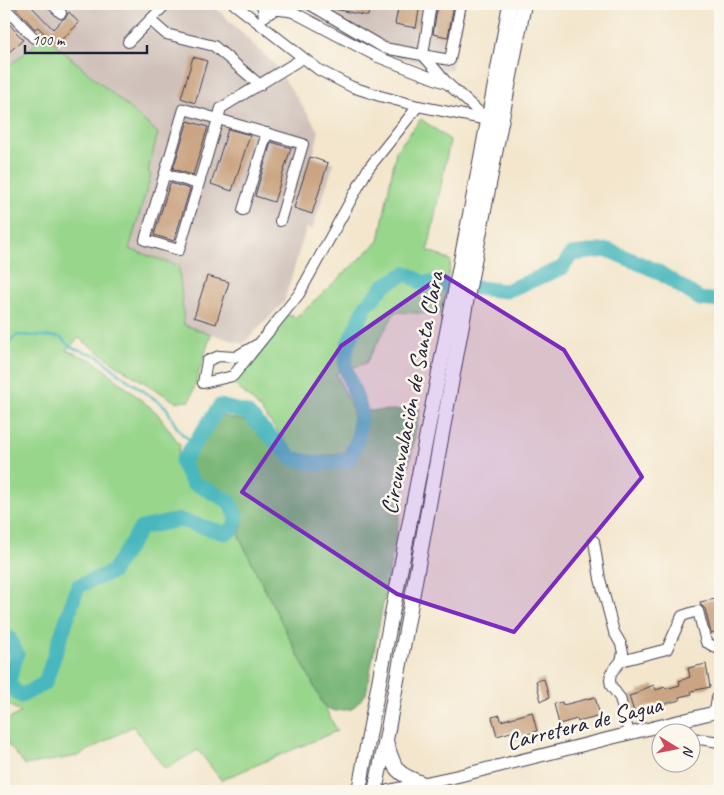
<svg xmlns="http://www.w3.org/2000/svg" width="724" height="795" font-family="Caveat,sans-serif">
<rect width="100%" height="100%" fill="#fbf7ec"/>
<filter id="ink" filterUnits="userSpaceOnUse"><feTurbulence type="fractalNoise" baseFrequency=".02" numOctaves="2"/><feDisplacementMap in="SourceGraphic" scale="10" xChannelSelector="R" yChannelSelector="G"/><feConvolveMatrix kernelMatrix="1 2 1 2 8 2 1 2 1" color-interpolation-filters="sRGB"/></filter>
<filter id="wash" filterUnits="userSpaceOnUse"><feTurbulence type="fractalNoise" baseFrequency=".0096" numOctaves="4" result="noise"/><feDisplacementMap in="SourceGraphic" scale="20" xChannelSelector="R" yChannelSelector="G"/><feGaussianBlur stdDeviation="1.12" result="paint"/><feColorMatrix in="noise" values="0 0 0 0 0 0 0 0 0 0 0 0 0 0 0 0 0 1.4 0 .05"/><feComposite in="paint" operator="in"/></filter>
<g filter="url(#wash)">
<rect width="100%" height="100%" fill="#f3e6cd"/>
<g fill="#cfc1ba">
<polygon points="4,4 212,4 275,65 319,131 313,156 334,163 312,230 306,228 284,302 243,344 184,325 179,266 129,249 151,176 56,45 46,35 4,70"/>
<polygon points="301,4 465,4 451,71 380,52"/>
</g>
<g fill="#98d68c" stroke="#5d7c64">
<polygon points="46,35 56,45 158,133 148,171 151,175 129,249 179,266 184,325 211,334 190,401 176,402 124,370 79,338 66,350 94,361 157,413 180,445 176,464 195,491 225,505 262,582 337,731 221,780 198,750 165,769 133,726 78,756 25,765 4,739 4,722 21,712 4,702 4,70"/>
<polygon points="421,119 450,140 428,250 451,261 441,314 395,312 366,363 336,373 353,411 352,436 344,452 318,457 294,452 256,404 234,384 287,315 297,317 379,241 396,151"/>
</g>
<polygon fill="#7ab778" stroke="#4e6c5a" points="420,409 366,694 352,709 336,711 325,708 261,582 239,536 244,518 234,499 197,478 189,461 219,415 245,421 288,463 318,469 350,465 363,439 366,411"/>
<g fill="none" stroke-linecap="round" stroke-linejoin="round">
<polyline stroke="#48b7be" stroke-width="2.5" points="4,337 10,341 17,335 59,337 63,339 68,345 75,349 98,356 118,373 166,407 176,426 183,435 195,443"/>
<polyline stroke="#48b7be" stroke-width="15" points="4,636 9,638 17,654 8,684 21,696 45,683 78,586 112,572 141,528 179,520 225,533 233,529 237,517 229,501 192,482 182,462 220,406 247,413 292,458 319,464 349,460 358,439 361,411 345,366 347,346 366,306 385,285 406,273 421,282 506,291 562,268 571,254 608,250 657,271 700,299 720,301"/>
</g>
<g id="blocks">
<g fill="#cba583">
<polygon points="12,4 29,4 53,29 62,20 66,17 69,12 79,23 56,45 38,27 35,29"/>
<polygon points="325,4 370,4 368,16 329,8 325,5"/>
<polygon points="399,4 420,4 416,28 395,24"/>
<polygon points="438,4 454,4 448,37 433,34"/>
<polygon points="4,18 23,40 8,53 4,48"/>
<polygon points="193,57 207,61 195,103 181,98"/>
<polygon points="188,121 208,127 193,175 173,169"/>
<polygon points="228,129 250,135 232,191 211,184"/>
<polygon points="271,142 291,148 274,202 255,196"/>
<polygon points="310,157 328,163 312,214 294,208"/>
<polygon points="170,183 190,189 174,241 154,235"/>
<polygon points="207,276 229,282 216,324 194,317"/>
<polygon points="720,598 720,631 711,633 705,609 701,605 700,602"/>
<polygon points="706,664 710,687 691,691 692,694 679,697 680,700 661,705 661,702 634,712 629,696 639,693 639,691 654,685 656,690 665,687 666,689 680,685 679,681 690,677 688,668"/>
<polygon points="544,679 549,698 541,701 536,681"/>
<polygon points="595,697 600,716 578,722 577,719 559,724 554,704 562,702 563,705"/>
<polygon points="532,712 537,731 516,737 514,731 497,736 492,717 500,715 501,721"/>
</g>
</g>
</g>
<g filter="url(#ink)">
<use href="#blocks" fill-opacity="0" stroke="#413f51" stroke-width="1"/>
<g fill="none" stroke-linecap="round" stroke-linejoin="round">
<defs>
<g id="minor">
<polyline points="52,4 61,13"/>
<polyline points="234,4 319,70 352,87 380,96 418,106 493,121"/>
<path d="M262,4L264,17C276,8 278,9 293,12L378,57L448,84"/>
<polyline points="309,4 384,48 450,60 461,4"/>
<polyline points="431,4 423,55 448,84 488,120"/>
<polyline points="4,7 34,38"/>
<polyline points="150,20 166,34 214,46 260,85"/>
<polyline points="128,42 166,4"/>
<polyline points="165,174 198,184"/>
<polyline points="243,210 267,133"/>
<polyline points="280,221 303,144 218,119 179,250 145,240 184,109 218,119 221,108 303,58"/>
<polyline points="258,344 235,357 219,356 207,361 203,383 233,376 299,294 368,169 418,106"/>
<polyline points="594,541 600,579 614,632 621,644 623,653 621,661 611,673 610,680 611,686 620,698 629,734"/>
<polyline points="698,611 706,642 720,650"/>
<polyline points="621,661 667,649 682,616 694,612"/>
<polyline points="715,712 717,698 720,694"/>
<polyline points="692,738 720,742"/>
</g>
<polyline id="major" points="388,791 458,776 720,711"/>
<g id="highway">
<path d="M386,741C395,770 394,773 424,784"/>
<path d="M359,791C406,528 462,267 510,4"/>
<polyline points="375,791 386,740 465,308 524,4"/>
</g>
</defs>
<use href="#minor" stroke="#413f51" stroke-width="12"/>
<use href="#major" stroke="#413f51" stroke-width="14"/>
<use href="#highway" stroke="#413f51" stroke-width="16"/>
<use href="#minor" stroke="#fff" stroke-width="10"/>
<use href="#major" stroke="#fff" stroke-width="12"/>
<use href="#highway" stroke="#fff" stroke-width="14"/>
</g>
</g>
<path fill="#7b2cbf" fill-opacity="0.2" stroke="#7b2cbf" stroke-width="4" stroke-linejoin="round" d="M443,275L564,350L642,477L514,632L397,594L242,492L341,346Z"/>
<g text-anchor="middle" stroke-width="5" stroke-linejoin="round" paint-order="stroke">
<g font-size="24" fill="#22223b" stroke="#fbf7ec">
<text transform="translate(412 393) rotate(-79)" y="8">Circunvalación de Santa Clara</text>
<text transform="translate(584 723) rotate(-14)" y="8">Carretera de Sagua</text>
</g>
</g>
<rect width="724" height="795" fill="none" stroke="#fbf7ec" stroke-width="20"/>
<g transform="translate(676 748) rotate(100)"><circle r="24" fill="#fbf7ec" stroke="#a4a2a5"/>
<path d="M0-4L9 19L0 12L-9 19Z" fill="#d1495b"/>
<text y="-8" font-size="14" font-weight="bold" text-anchor="middle" fill="#22223b">N</text>
</g>
<path d="M25 45v8h122v-8" fill="none" stroke="#22223b" stroke-width="2.5"/>
<text x="32" y="45" font-size="15" fill="#22223b" stroke="#fbf7ec" stroke-width="4" paint-order="stroke">100 m</text>
</svg>
